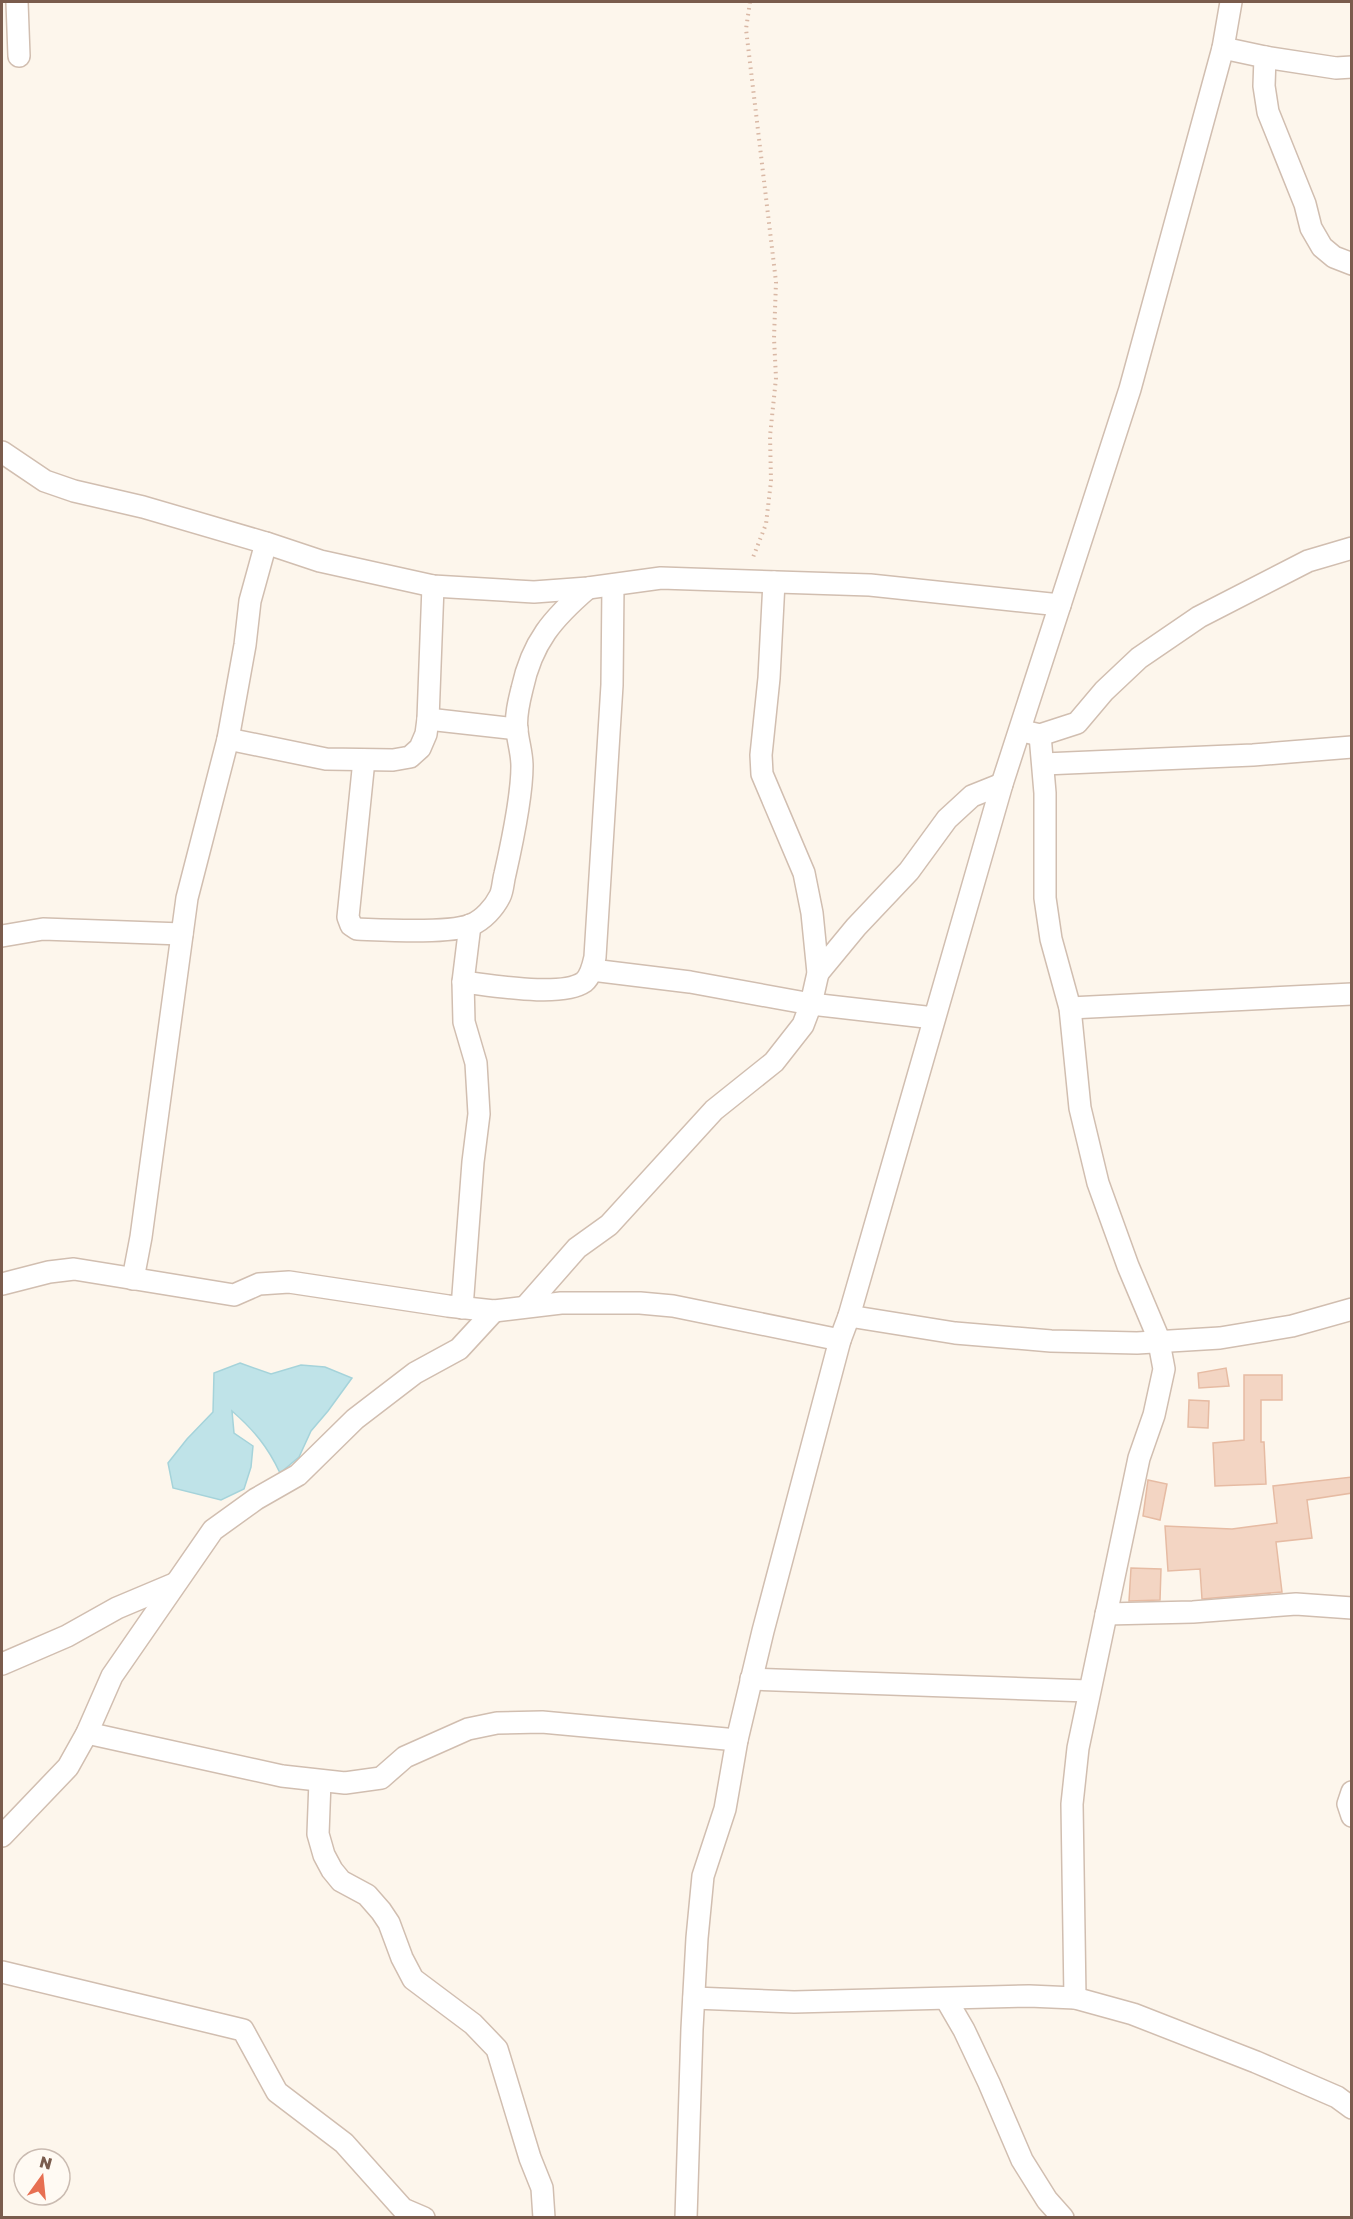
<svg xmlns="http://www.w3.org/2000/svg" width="1353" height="2219" font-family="'Golos Text',sans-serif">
<rect width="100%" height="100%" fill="#fdf6ec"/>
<path fill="#bfe3e8" stroke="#a5d3da" stroke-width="1.5" d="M240,1363L271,1374L301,1365L325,1367L352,1378L328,1411L311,1431L299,1457L280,1473C268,1447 253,1429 232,1411L234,1433L253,1446L251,1467L244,1489L221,1500L173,1488L168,1463L187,1439L213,1412L214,1373Z"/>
<g fill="#f3d5c3" stroke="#e6bba3" stroke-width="1.5">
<polygon points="1226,1368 1229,1386 1199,1388 1198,1373"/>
<polygon points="1244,1375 1282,1375 1282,1400 1261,1400 1261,1442 1264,1442 1266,1484 1215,1486 1213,1443 1244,1440"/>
<polygon points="1189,1400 1209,1401 1208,1428 1188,1427"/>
<polygon points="1352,1477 1352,1493 1307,1500 1312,1538 1276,1542 1282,1592 1202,1599 1200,1569 1168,1571 1165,1526 1232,1529 1277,1523 1273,1486"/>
<polygon points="1148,1480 1167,1484 1160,1520 1143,1516"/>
<polygon points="1131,1568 1161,1569 1160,1600 1129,1601"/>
</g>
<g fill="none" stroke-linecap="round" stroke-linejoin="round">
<defs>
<g id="minor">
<polyline points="17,2 19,56"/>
<polyline points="1223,48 1265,57 1264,86 1268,112 1305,204 1311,228 1322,247 1334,257 1352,264"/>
<polyline points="1265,57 1336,68 1352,67"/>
<polyline points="2,452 45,481 74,491 143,507 266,543 320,561 433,586 534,592 588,588 661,578 870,585 1060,605"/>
<polyline points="428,719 517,729"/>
<polyline points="1027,732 1040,735 1077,723 1104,691 1139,658 1199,617 1308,561 1352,548"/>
<polyline points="1040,735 1045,793 1045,898 1051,939 1070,1008 1080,1108 1098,1183 1128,1266 1158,1337 1164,1369 1154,1415 1139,1458 1078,1748 1072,1804 1075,1998"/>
<polyline points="228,739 326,759 393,760 410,757 420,748 426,734 428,719 433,586"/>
<path d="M364,760L348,917L351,925L357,929C384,930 448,934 471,925C483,920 494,908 500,896C503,890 503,881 505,874C512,843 522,797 522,766C522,753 518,742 517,730C515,717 519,701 522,689C532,642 553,618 588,588"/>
<polyline points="1044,764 1253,755 1352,747"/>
<polyline points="2,936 43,929 182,934"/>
<polyline points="592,970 690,982 811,1004 934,1018"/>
<polyline points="818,973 856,927 909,871 947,819 972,796 1002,784"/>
<path d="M463,982C491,985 561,998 584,982C591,976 593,966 595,957L612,685L613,585"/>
<polyline points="1070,1008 1352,994"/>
<polyline points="133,1279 141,1237 187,898 228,739 245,645 250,601 266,543"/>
<polyline points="2,1284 49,1272 74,1269 234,1295 259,1284 289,1282 448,1306 494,1311 561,1303 640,1303 673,1306 840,1340"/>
<polyline points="527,1305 577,1248 609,1225 714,1110 774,1062 803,1025 811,1004 818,973 812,913 804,873 762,774 761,755 769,678 774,582"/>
<polyline points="462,1308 473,1162 479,1114 476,1063 464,1022 463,982 470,925"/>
<polyline points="849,1316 955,1333 1051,1341 1137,1343 1220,1338 1292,1326 1352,1309"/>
<polyline points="1106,1614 1193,1612 1296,1604 1352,1608"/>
<polyline points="2,1664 67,1636 117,1608 174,1584"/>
<polyline points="751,1679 1088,1691"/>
<polyline points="87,1733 282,1776 345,1783 381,1778 405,1757 468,1729 497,1723 542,1722 737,1740"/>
<polyline points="320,1781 318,1834 324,1855 332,1870 341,1881 367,1895 381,1911 389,1923 402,1958 413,1979 473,2024 497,2049 530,2158 542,2188 544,2218"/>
<polyline points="1352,1792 1348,1804 1352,1816"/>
<polyline points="2,1836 68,1767 87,1733 112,1676 213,1530 256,1499 298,1475 355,1419 415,1373 459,1349 494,1311"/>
<polyline points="2,1972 243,2030 277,2092 344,2143 403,2209 424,2218"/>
<polyline points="694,1998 794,2002 1029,1996 1075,1998 1133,2014 1256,2062 1337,2097 1352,2108"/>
<polyline points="946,1999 964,2030 989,2083 1022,2160 1047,2200 1063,2218"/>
<polyline points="686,2218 692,2029 697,1938 703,1876 725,1809 737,1740 763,1631 840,1340 849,1316 1002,784 1130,389 1223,48 1231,2"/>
</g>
</defs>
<use href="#minor" stroke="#d1beb0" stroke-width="24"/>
<polyline stroke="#d9b8a5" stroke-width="4" stroke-dasharray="1.5 4.5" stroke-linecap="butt" points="750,2 746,29 776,282 774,338 776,378 770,436 771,481 766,524 752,560"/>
<use href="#minor" stroke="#fff" stroke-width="21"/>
</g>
<rect width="1353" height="2219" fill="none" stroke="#7a5c4d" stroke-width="6"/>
<g transform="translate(42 2177) rotate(15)"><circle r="28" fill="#fffaf3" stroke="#cabbb1" stroke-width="1.5"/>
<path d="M0-4.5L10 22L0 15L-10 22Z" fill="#e76f51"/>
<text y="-9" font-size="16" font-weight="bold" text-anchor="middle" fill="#7a5c4d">N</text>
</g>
</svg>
